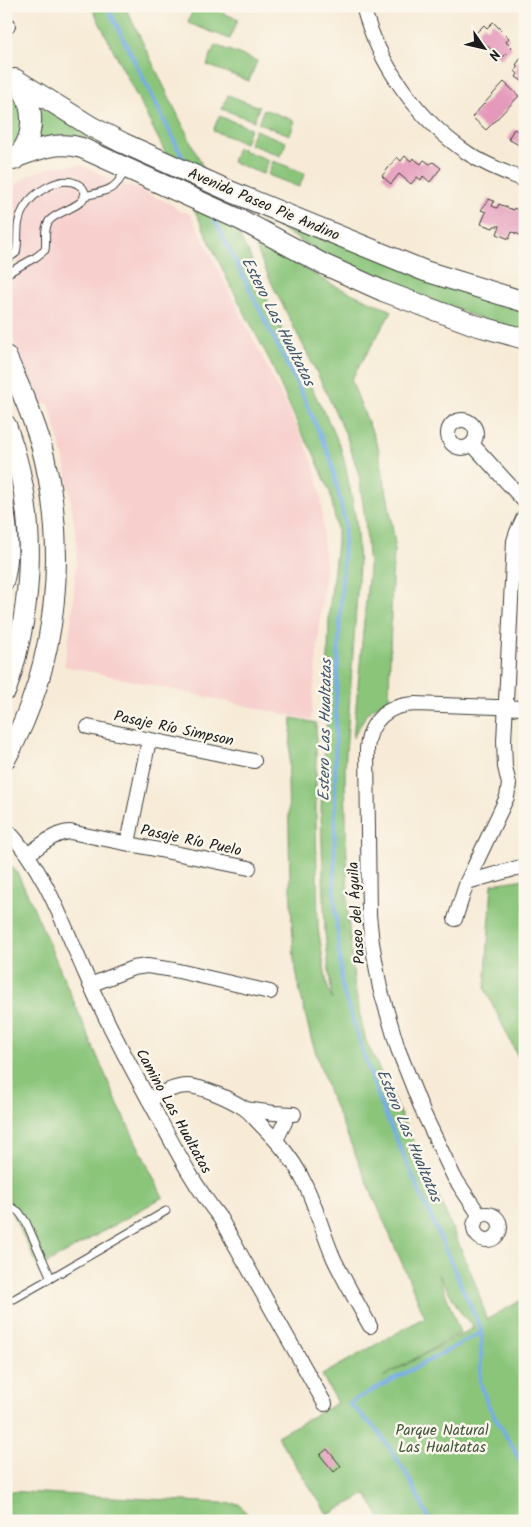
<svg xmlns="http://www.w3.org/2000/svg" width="531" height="1527" font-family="Kalam,sans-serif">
<rect width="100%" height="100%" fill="#fbf7ec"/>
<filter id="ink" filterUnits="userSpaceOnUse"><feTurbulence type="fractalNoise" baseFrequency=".02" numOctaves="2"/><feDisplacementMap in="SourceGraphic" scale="10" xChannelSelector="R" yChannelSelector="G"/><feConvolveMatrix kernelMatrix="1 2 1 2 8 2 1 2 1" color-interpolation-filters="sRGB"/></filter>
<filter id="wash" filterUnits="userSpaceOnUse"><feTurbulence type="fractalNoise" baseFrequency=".0096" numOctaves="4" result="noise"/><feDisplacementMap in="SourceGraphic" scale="20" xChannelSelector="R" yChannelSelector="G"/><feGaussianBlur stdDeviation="1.12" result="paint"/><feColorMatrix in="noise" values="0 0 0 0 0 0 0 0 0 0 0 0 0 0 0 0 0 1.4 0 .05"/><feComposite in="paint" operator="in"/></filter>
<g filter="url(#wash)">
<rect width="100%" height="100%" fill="#f7ebd7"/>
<polygon fill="#f7d0ce" points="81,165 127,186 129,185 171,204 180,212 185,212 191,215 305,443 312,460 321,495 325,569 311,720 64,666 72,617 77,553 76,536 66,468 49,403 39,405 14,342 6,318 6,281 22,271 11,247 6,247 6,202 18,183 29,175 54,166"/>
<g fill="#8ac57a" stroke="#53704b" fill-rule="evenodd">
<path d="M91,6H125L201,163L250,256L268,302L334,432L341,449L345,464L356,520L359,566L345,768L348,915L354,982L361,1020L366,1041C396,1106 428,1169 455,1235C467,1263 480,1291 486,1320L525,1298V1521H382L366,1494L328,1515L277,1436L337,1403L322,1375L425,1317L329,1093L311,1038L300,992L294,959L290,886L288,782L292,718L316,723V819L318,928L327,985L332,1000L325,932L321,814L322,769L326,744L329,613L337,543V530L330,492L313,452L302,434L269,359L227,279L198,217ZM438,1273L462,1315L472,1324L473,1328L383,1377L460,1333Z"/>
<polygon points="194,6 204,6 238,19 230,39 188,23"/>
<polygon points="215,45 257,61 249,81 207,65"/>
<polygon points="6,80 19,93 26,124 6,159"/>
<polygon points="228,95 259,107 254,121 222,109"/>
<path d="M37,104L94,140C72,134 58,134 36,139Z"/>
<polygon points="264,109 295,121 290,135 258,123"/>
<polygon points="219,116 250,128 245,143 213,131"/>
<polygon points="255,130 286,142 281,156 249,144"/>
<polygon points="237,148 269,160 263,174 232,162"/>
<polygon points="273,161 305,173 299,187 268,175"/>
<polygon points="267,220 353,248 525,310 525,331 493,323 341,266"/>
<polygon points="252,239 333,285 392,311 351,380 378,447 388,499 395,544 392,577 389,698 367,713 353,738 369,568 365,519 359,475 346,435 318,375 272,284"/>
<polygon points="6,860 17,873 29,897 119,1107 163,1197 39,1268 15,1219 6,1188"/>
<polygon points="525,879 525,1071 485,989 492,884"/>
<polygon points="6,1491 239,1504 253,1521 6,1521"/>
</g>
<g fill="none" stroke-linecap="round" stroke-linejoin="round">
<g stroke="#77ade5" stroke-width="4">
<polyline points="107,6 185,162"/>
<polyline points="212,215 302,394 330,457 345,522 336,701 334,891 342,987 378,1098 482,1332 480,1381 487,1403 525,1469"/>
<polyline points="430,1521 406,1473 377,1430 349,1403 482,1332"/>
</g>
</g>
<g id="blocks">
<g fill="#e499ba">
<polygon points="493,22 509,38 506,42 512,48 501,59 475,34 484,25 487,28"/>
<polygon points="525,52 525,83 516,77 518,74 515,71 518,66 516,65"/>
<polygon points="504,82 519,96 486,130 472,117"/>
<polygon points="525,120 525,145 521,143 519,145 508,139 514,129 518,131"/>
<polygon points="405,156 411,161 413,158 421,164 424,160 430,164 433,162 441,168 430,182 423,176 421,180 417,177 411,184 399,174 391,184 382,176 397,157 401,161"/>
<polygon points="489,199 494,201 492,206 497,208 499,204 513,210 514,208 520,211 525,200 525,230 523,236 512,232 509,239 497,234 500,226 494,226 493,228 481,224 486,212 481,210"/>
<polygon points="327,1449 341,1466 334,1472 320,1455"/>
</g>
</g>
</g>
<g filter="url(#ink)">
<use href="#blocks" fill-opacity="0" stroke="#3d3b38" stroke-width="1"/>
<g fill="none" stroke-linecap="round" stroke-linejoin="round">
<defs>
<g id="lane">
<path d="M84,196C106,191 116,191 125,170"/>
<path d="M6,260L16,253C20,237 14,225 24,208C33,193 61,173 79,185C82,187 85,190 85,194C84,207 57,211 49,221C43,229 47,241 45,250L36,257L6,274"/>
<polyline points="6,1208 13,1208 19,1212 26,1222 51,1278 14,1299"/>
<polyline points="51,1278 166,1211"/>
</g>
<g id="street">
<path d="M363,6C378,64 419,121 469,154C486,165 506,173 525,180"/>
<polyline points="6,22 8,26"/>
<circle cx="462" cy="434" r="14"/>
<polyline points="472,444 525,502"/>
<path d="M6,505C11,530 13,558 6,583"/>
<polyline points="88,727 254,761"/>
<path d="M6,829C44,867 64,926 86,975C106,1022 130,1066 155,1111C175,1148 194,1185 220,1218L325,1404"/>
<polyline points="128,843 149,740"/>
<path d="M28,854C41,846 53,833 70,832L249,868"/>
<polyline points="467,882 525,866"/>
<polyline points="455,919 467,882 507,797 509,784 505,767 504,741 514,541 517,532 525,515"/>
<polyline points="90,985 133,968 147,966 174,970 270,992"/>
<path d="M149,1100C161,1094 173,1086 188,1086C204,1087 230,1099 244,1108C250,1112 255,1119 260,1124C276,1140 292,1157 302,1178C316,1204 322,1232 334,1259C345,1282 358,1304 370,1326"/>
<polyline points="245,1109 274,1113 294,1114"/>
<polyline points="276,1140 285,1122 286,1114"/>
<circle cx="487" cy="1227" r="13"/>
<path d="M480,1216L454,1177L423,1112L398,1049L380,988L372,943L369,915L367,749C369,721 387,705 415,704L525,708"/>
</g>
<g id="secondary">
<polyline points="15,79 92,127 123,143 232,192 425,271 525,302"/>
<path d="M17,157C38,149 59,141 82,148L243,221L323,264L383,291L475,325L525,339"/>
<path d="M14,160C37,138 36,104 16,80"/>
<path d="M6,356C18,384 31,411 40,441C69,546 59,662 6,758"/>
<path d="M6,425C38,511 35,603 6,690"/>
</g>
</defs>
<use href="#lane" stroke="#3d3b38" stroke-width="9"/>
<use href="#street" stroke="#3d3b38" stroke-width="16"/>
<use href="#secondary" stroke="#3d3b38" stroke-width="22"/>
<use href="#lane" stroke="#fff" stroke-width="7"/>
<use href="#street" stroke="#fff" stroke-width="14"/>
<use href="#secondary" stroke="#fff" stroke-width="20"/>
</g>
</g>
<g text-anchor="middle" stroke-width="5" stroke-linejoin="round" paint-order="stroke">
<g font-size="15" fill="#1c1c1c" stroke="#fbf7ec">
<text transform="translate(264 204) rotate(23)" y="5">Avenida Paseo Pie Andino</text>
<text transform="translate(174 728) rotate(12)" y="5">Pasaje Río Simpson</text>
<text transform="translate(191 840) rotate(12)" y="5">Pasaje Río Puelo</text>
<text transform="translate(356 913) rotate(-94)" y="5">Paseo del Águila</text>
<text transform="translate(174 1111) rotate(61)" y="5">Camino Las Hualtatas</text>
</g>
<g font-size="15" fill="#42573d" stroke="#fbf7ec">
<text x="442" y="1435">Parque Natural<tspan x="442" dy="17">Las Hualtatas</tspan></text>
</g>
<g font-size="16" font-style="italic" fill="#40566c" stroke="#fbf7ec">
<text transform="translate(279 321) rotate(63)" y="6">Estero Las Hualtatas</text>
<text transform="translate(324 730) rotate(-89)" y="6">Estero Las Hualtatas</text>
<text transform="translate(410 1135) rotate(67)" y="6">Estero Las Hualtatas</text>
</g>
</g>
<rect width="531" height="1527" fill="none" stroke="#fbf7ec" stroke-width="25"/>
<g transform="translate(484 48) rotate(124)" stroke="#fbf7ec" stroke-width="4" paint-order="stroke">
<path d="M0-4L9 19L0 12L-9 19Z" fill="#1c1c1c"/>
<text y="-8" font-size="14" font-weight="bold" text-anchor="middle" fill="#1c1c1c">N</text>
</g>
</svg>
